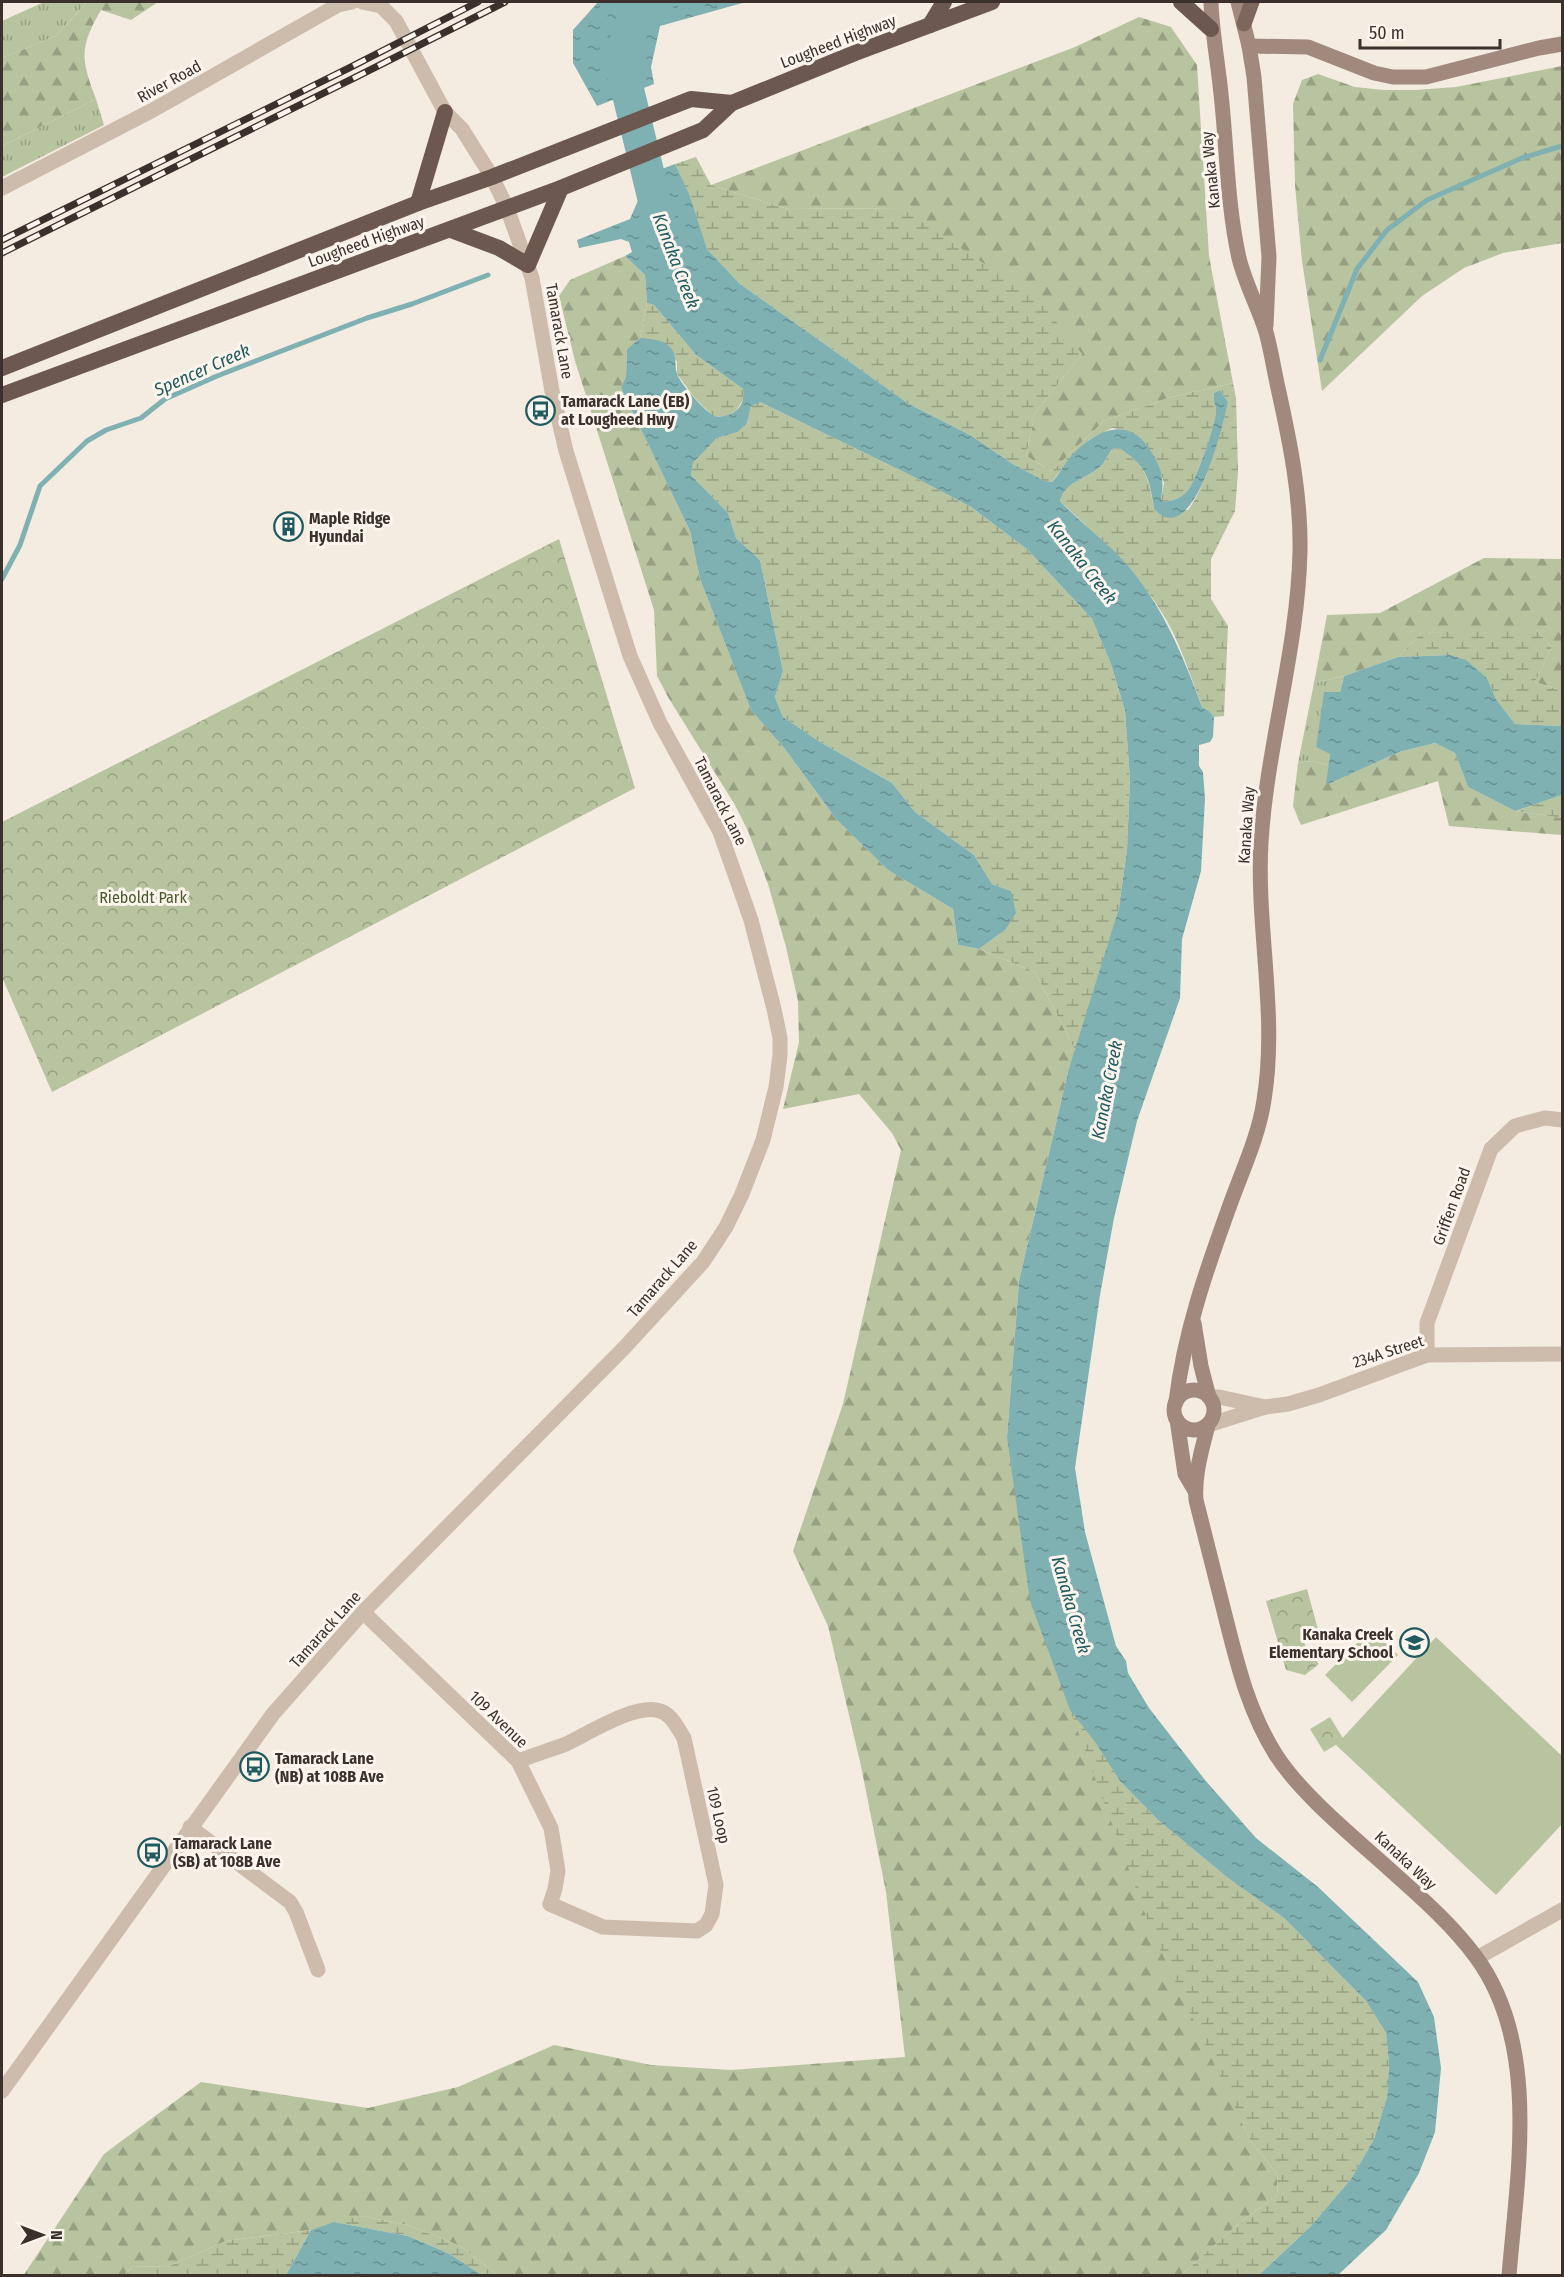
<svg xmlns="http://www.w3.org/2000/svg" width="1564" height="2277" font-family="'Fira Sans Condensed',sans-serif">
<defs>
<pattern id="grass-tufts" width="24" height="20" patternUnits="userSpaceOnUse" patternTransform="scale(1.5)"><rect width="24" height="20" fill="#b8c4a0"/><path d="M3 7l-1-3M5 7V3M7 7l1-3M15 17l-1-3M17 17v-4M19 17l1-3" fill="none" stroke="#97a083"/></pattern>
<pattern id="forest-firs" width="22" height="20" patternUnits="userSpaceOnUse" patternTransform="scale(1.5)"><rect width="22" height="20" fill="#b8c4a0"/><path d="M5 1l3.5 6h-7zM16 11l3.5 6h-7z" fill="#97a083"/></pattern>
<pattern id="wetland-marsh" width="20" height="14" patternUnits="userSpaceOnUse" patternTransform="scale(1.5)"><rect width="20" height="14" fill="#b8c4a0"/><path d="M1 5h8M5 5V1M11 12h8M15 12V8" fill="none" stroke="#97a083"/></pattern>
<pattern id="park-crowns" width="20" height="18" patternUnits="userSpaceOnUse" patternTransform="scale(1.5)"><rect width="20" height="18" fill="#b8c4a0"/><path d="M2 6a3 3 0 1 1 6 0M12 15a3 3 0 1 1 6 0" fill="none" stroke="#97a083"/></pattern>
<pattern id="water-ripples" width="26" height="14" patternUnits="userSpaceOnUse" patternTransform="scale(1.5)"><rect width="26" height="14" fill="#7fb0b2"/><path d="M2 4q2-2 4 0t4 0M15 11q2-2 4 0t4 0" fill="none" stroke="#699091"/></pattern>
</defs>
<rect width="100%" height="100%" fill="#f4ebe1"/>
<g fill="url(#grass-tufts)">
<polygon points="44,2 87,2 56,36 2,58 2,21"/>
<polygon points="96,99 104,125 2,177 2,146"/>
<polygon points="1344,676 1340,692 1325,692 1316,747 1330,753 1329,765 1312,761 1298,763 1314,683"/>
</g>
<g fill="url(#forest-firs)">
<path d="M87,2H158L131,20L101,10C79,48 81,59 96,99L2,146V58L56,36Z"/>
<polygon points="1139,17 1171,27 1197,65 1209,256 1233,383 1171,397 1104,421 1052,471 1026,456 1035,413 1082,354 901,208 788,209 711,185 1075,47"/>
<polygon points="1562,66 1562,243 1503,253 1464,268 1422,296 1322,391 1302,261 1295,185 1293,104 1302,80 1318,74 1355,87 1384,90 1416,90 1456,87"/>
<polygon points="625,256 645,275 647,303 640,338 627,349 626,376 621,388 690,531 700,579 751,710 785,749 836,819 888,870 953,909 958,945 979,949 1035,972 1076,1052 1068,1072 1019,1281 1007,1437 1211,2054 1250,2140 1277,2174 1278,2195 1244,2219 1182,2274 1176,2275 498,2275 460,2246 408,2225 362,2216 311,2230 226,2241 167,2267 132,2266 125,2275 23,2276 104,2154 201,2082 368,2108 458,2087 554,2045 651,2065 731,2070 905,2057 886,1892 861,1766 828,1626 793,1551 843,1404 901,1150 892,1133 859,1094 783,1109 799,1042 798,1001 786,947 768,884 748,831 735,805 668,697 657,676 654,610 575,361 559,296 570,280"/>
<polygon points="1484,558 1562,559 1562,691 1535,682 1552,647 1536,630 1421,633 1398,657 1344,676 1314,683 1327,615 1380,613"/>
<polygon points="1435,743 1455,753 1468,787 1515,811 1562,818 1562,835 1449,826 1438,781 1301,825 1293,806 1298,763 1312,761 1329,765 1327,784 1399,752"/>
</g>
<g fill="url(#wetland-marsh)">
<path d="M696,157L711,185L788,209L901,208L1040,301L1082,354L1035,413L1026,456L1052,471L1104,421L1171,397L1233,383L1236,398L1238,472L1235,511L1211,559V599L1228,626L1224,716L1214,717L1209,711L1202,707C1191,678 1182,648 1167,621C1140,573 1099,538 1060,501C1065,481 1087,479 1101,466C1105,462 1109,454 1112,449L1119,448C1148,468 1148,476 1154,509L1188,510C1208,483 1220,434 1228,402L1220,390L1214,393C1212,400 1216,404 1216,411C1216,423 1196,481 1188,490C1181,498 1175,500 1164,502L1161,499L1164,483L1156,459L1125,430L1112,428L1090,439L1068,460L1052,482L1045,481L1011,463L972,436L909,404L740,284L707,249L675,164Z"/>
<polygon points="647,303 654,305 696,355 743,389 744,398 736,411 724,417 713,416 694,397 677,374 677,361 640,338"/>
<polygon points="756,402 760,402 912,476 971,507 1027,549 1092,619 1111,664 1125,711 1130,780 1127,849 1119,908 1076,1052 1035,972 979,949 1005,930 1011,891 992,884 974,855 915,812 892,783 820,742 783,717 775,697 783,671 760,560 736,538 728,513 691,475 693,463 717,438 738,432 747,423 751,406"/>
<polygon points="1488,630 1536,630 1552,647 1535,682 1562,691 1562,726 1515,724 1496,699 1487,678 1450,655 1398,657 1421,633"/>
<polygon points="1562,795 1562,818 1515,811"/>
<polygon points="1070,1710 1096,1742 1120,1781 1158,1820 1228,1878 1284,1918 1366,2001 1386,2033 1389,2065 1387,2097 1374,2139 1351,2179 1311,2226 1259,2275 1176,2275 1182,2274 1244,2219 1278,2195 1277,2174 1250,2140 1151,1930"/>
<polygon points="362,2216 408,2225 460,2246 498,2275 482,2275 448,2253 408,2236 334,2222"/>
<polygon points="311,2230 286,2275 125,2276 132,2266 167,2267 226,2241"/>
</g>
<g fill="url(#park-crowns)">
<polygon points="559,539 635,788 52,1092 2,977 2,822"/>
<polygon points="1307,1589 1320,1637 1304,1642 1306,1648 1319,1664 1305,1675 1286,1670 1266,1601"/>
<polygon points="1330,1717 1344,1740 1324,1752 1310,1729"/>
</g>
<g fill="#b8c4a0">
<polygon points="1371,1629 1398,1655 1352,1702 1325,1675"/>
<polygon points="1436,1637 1562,1756 1562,1824 1496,1895 1336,1745"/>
</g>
<g fill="url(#water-ripples)">
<polygon points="598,2 746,2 660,26 651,67 654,84 597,106 573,63 573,30"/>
<path d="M675,164L689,194L707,249L740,284L909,404L972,436L1011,463L1045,481L1052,482C1059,475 1062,467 1068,460C1090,434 1124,413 1148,447C1161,465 1165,478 1161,499L1164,502C1175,500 1181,498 1188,490C1196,481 1216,423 1216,411C1216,404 1212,400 1214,393L1220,390L1228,402C1223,425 1199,528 1165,517C1161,516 1157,511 1154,509C1149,476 1147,467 1119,448L1112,449C1108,455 1105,462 1101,466C1087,479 1065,481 1060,501C1077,519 1096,534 1114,551C1158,594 1181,650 1202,707L1209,711L1214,717L1213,737L1210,742L1199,745V766L1203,772L1205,799L1201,871L1182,939L1180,998L1137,1121L1114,1218L1100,1295L1075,1468L1085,1532L1116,1646L1126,1661L1128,1673L1149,1708L1205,1780L1256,1838L1318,1887L1418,1982L1434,2017L1441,2068L1435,2132L1419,2173L1386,2230L1338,2275H1259L1311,2226L1351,2179L1374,2139L1387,2097L1389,2065L1386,2033L1366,2001L1284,1918L1228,1878L1158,1820L1120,1781L1096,1743L1070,1710L1030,1601L1007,1437L1019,1281L1068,1072L1119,908L1127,849L1130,780L1125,711L1111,664L1092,619L1027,549L971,507L912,476L760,402L751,406L747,423L738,432L717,438L693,463L691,475L728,513L736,538L760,560L783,671L775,697L783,717L820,742L892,783L915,812L974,855L992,884L1011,891L1016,913L1005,930L979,949L958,945L953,909L888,870L836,819L785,749L751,710L700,579L690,531L621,388L626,376L627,349L640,338C651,339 662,339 670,347C678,355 674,365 677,374C680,383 706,413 715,416C721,418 731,415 737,410C743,404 744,397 743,389L696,355L654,305L647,303L645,275L625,256L632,252L629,242L621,239L579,248L577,240L630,219L639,198L633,180Z"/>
<polygon points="1450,655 1466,660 1487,678 1496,699 1515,724 1562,726 1562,795 1515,811 1468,787 1455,753 1435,743 1399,752 1326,785 1330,754 1316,747 1324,692 1340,692 1344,676 1398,657"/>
<polygon points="334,2222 408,2236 448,2253 482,2275 286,2275 311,2230"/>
</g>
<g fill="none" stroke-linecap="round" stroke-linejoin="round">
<g stroke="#7fb0b2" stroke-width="5">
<polyline points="1320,360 1357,269 1387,230 1427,200 1522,158 1562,146"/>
<polyline points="2,579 20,545 40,486 87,441 106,430 141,418 165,399 217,376 367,318 412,304 488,275"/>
</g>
<polyline stroke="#7fb0b2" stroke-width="33" points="657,2 634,17 620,59 659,219"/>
<g stroke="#cdbbac" stroke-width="15">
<polyline points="1427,1355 1427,1323 1491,1149 1515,1126 1545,1118 1562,1120"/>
<polyline points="1209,1397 1219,1397 1265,1407"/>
<polyline points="1208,1425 1265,1407 1288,1404 1319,1395 1427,1355 1562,1354"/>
<polyline points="363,1612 518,1761 551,1828 558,1871 555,1889 550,1904"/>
<path d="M518,1761C534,1755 550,1750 566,1744C589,1733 631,1706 656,1710C671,1712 677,1727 684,1738L716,1885L712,1914L706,1925L697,1931L603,1927L550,1904"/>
<polyline points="190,1827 290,1902 296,1912 318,1970"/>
<polyline points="1477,1958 1562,1910"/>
</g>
<g stroke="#cdbbac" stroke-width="15">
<polyline points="2,188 153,110 338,5 352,2"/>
<polyline points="2,2091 273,1714 363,1612 624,1348 703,1262 726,1227 742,1194 763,1140 776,1087 780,1055 780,1038 774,1009 751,920 720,832 660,723 630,656 566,451 552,391 532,278 507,208 492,177 462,129 445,112 396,21 381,6 362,2"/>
</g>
<g stroke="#a18a7d" stroke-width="15">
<polyline points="1238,2 1249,46 1254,77 1269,257 1266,326"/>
<polyline points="1249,46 1308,47 1374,73 1393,77 1426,77 1539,48 1562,44"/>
<polyline points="1194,1323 1201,1366 1209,1397"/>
<circle cx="1194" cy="1410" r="20"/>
<path d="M1176,1402C1184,1333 1207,1268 1231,1202C1243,1169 1259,1135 1264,1100C1278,1014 1256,928 1261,842C1267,745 1298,649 1300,551C1301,496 1290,442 1278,388C1274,370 1271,350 1266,332C1258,307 1245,283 1239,258C1227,204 1227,148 1221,94C1218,63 1212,33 1211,2"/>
<polyline points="1177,1420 1185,1474 1195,1491"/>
<path d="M1208,1425C1202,1449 1194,1475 1196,1500C1206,1540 1216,1579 1226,1619C1238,1667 1249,1712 1276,1755C1303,1797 1359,1841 1397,1876C1425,1901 1454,1927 1476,1957C1541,2045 1517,2175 1509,2276"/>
</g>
<polyline stroke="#7d675c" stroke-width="15" points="1244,24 1252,2"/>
<g stroke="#6c584f" stroke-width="16">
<polyline points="1181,2 1211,29"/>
<polyline points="930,25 944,2"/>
<polyline points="418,203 445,112"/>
<polyline points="451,230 499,248 528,265 561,188"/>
<polyline points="2,368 418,203 492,177 691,99 732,103"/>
<polyline points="2,395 561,188 703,130 732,103 855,53 992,2"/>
</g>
<defs>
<g id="rail">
<polyline points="2,240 349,68 478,2"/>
<polyline points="2,253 354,78 505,2"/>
</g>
</defs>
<use href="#rail" stroke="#3b302b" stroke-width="7"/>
<use href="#rail" stroke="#fbf5ee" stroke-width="4.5" stroke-dasharray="14" stroke-linecap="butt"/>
</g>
<defs>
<symbol id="bus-ring" viewBox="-11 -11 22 22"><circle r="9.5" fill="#fbf5ee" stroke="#1f5a5e" stroke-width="1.5"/><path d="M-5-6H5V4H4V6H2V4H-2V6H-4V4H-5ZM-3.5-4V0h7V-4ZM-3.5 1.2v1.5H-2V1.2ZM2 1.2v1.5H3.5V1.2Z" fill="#1f5a5e"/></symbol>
<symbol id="building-ring" viewBox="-11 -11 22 22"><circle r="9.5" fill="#fbf5ee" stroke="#1f5a5e" stroke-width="1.5"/><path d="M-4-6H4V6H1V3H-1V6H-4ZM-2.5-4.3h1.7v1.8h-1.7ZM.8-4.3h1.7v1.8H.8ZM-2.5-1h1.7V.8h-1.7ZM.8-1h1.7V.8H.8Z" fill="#1f5a5e"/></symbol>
<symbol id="school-ring" viewBox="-11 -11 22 22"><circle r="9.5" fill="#fbf5ee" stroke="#1f5a5e" stroke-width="1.5"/><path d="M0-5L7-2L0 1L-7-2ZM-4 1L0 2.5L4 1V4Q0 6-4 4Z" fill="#1f5a5e"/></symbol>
</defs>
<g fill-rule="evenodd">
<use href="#bus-ring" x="524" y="394" width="33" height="33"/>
<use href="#building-ring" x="272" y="510" width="33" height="33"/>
<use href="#school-ring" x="1398" y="1626" width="33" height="33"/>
<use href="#bus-ring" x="238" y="1750" width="33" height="33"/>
<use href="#bus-ring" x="136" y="1836" width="33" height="33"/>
</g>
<g text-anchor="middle" stroke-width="6" stroke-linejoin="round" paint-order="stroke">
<g font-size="16" fill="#3b302b" stroke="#fbf5ee">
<text transform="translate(838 41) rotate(-21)" y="6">Lougheed Highway</text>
<text transform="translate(169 81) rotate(-29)" y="6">River Road</text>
<text transform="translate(1210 170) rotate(-96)" y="6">Kanaka Way</text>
<text transform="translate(366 241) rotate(-20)" y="6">Lougheed Highway</text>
<text transform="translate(560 331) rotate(80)" y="6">Tamarack Lane</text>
<text transform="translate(721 801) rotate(63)" y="6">Tamarack Lane</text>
<text transform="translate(1246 825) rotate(-86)" y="6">Kanaka Way</text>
<text transform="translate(1451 1206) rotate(-70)" y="6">Griffen Road</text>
<text transform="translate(662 1278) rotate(-49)" y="6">Tamarack Lane</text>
<text transform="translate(1388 1351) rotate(-18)" y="6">234A Street</text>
<text transform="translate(325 1629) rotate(-48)" y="6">Tamarack Lane</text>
<text transform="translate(499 1719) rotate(44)" y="6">109 Avenue</text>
<text transform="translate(719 1815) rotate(77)" y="6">109 Loop</text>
<text transform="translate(1406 1860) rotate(43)" y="6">Kanaka Way</text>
</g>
<g font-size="16" font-weight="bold" fill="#3b302b" stroke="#fbf5ee" text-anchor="start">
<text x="561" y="407">Tamarack Lane (EB)<tspan x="561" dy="18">at Lougheed Hwy</tspan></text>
<text x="309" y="524">Maple Ridge<tspan x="309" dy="18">Hyundai</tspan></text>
<text x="1393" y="1640" text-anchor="end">Kanaka Creek<tspan x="1393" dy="18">Elementary School</tspan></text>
<text x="275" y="1764">Tamarack Lane<tspan x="275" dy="18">(NB) at 108B Ave</tspan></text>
<text x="173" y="1849">Tamarack Lane<tspan x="173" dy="18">(SB) at 108B Ave</tspan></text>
</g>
<g font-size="16" fill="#4a5a2e" stroke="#fbf5ee">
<text x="143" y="903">Rieboldt Park</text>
</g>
<g font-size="18" font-style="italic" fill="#1f5a5e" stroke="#fbf5ee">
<text transform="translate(676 261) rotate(69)" y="6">Kanaka Creek</text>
<text transform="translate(202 370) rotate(-24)" y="6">Spencer Creek</text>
<text transform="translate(1082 562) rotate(52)" y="6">Kanaka Creek</text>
<text transform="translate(1107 1090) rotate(-79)" y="6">Kanaka Creek</text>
<text transform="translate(1071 1605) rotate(74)" y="6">Kanaka Creek</text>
</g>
</g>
<rect width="1564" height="2277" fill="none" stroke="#3b302b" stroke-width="6"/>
<g transform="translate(42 2235) rotate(90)" stroke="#fbf5ee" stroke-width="4.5" paint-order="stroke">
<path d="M0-4.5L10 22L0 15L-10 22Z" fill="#3b302b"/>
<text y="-9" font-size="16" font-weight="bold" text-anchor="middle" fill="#3b302b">N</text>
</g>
<path d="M1360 39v9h140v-9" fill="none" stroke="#3b302b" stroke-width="3"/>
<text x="1369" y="39" font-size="18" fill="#3b302b" stroke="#fbf5ee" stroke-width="4.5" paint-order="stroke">50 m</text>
</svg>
